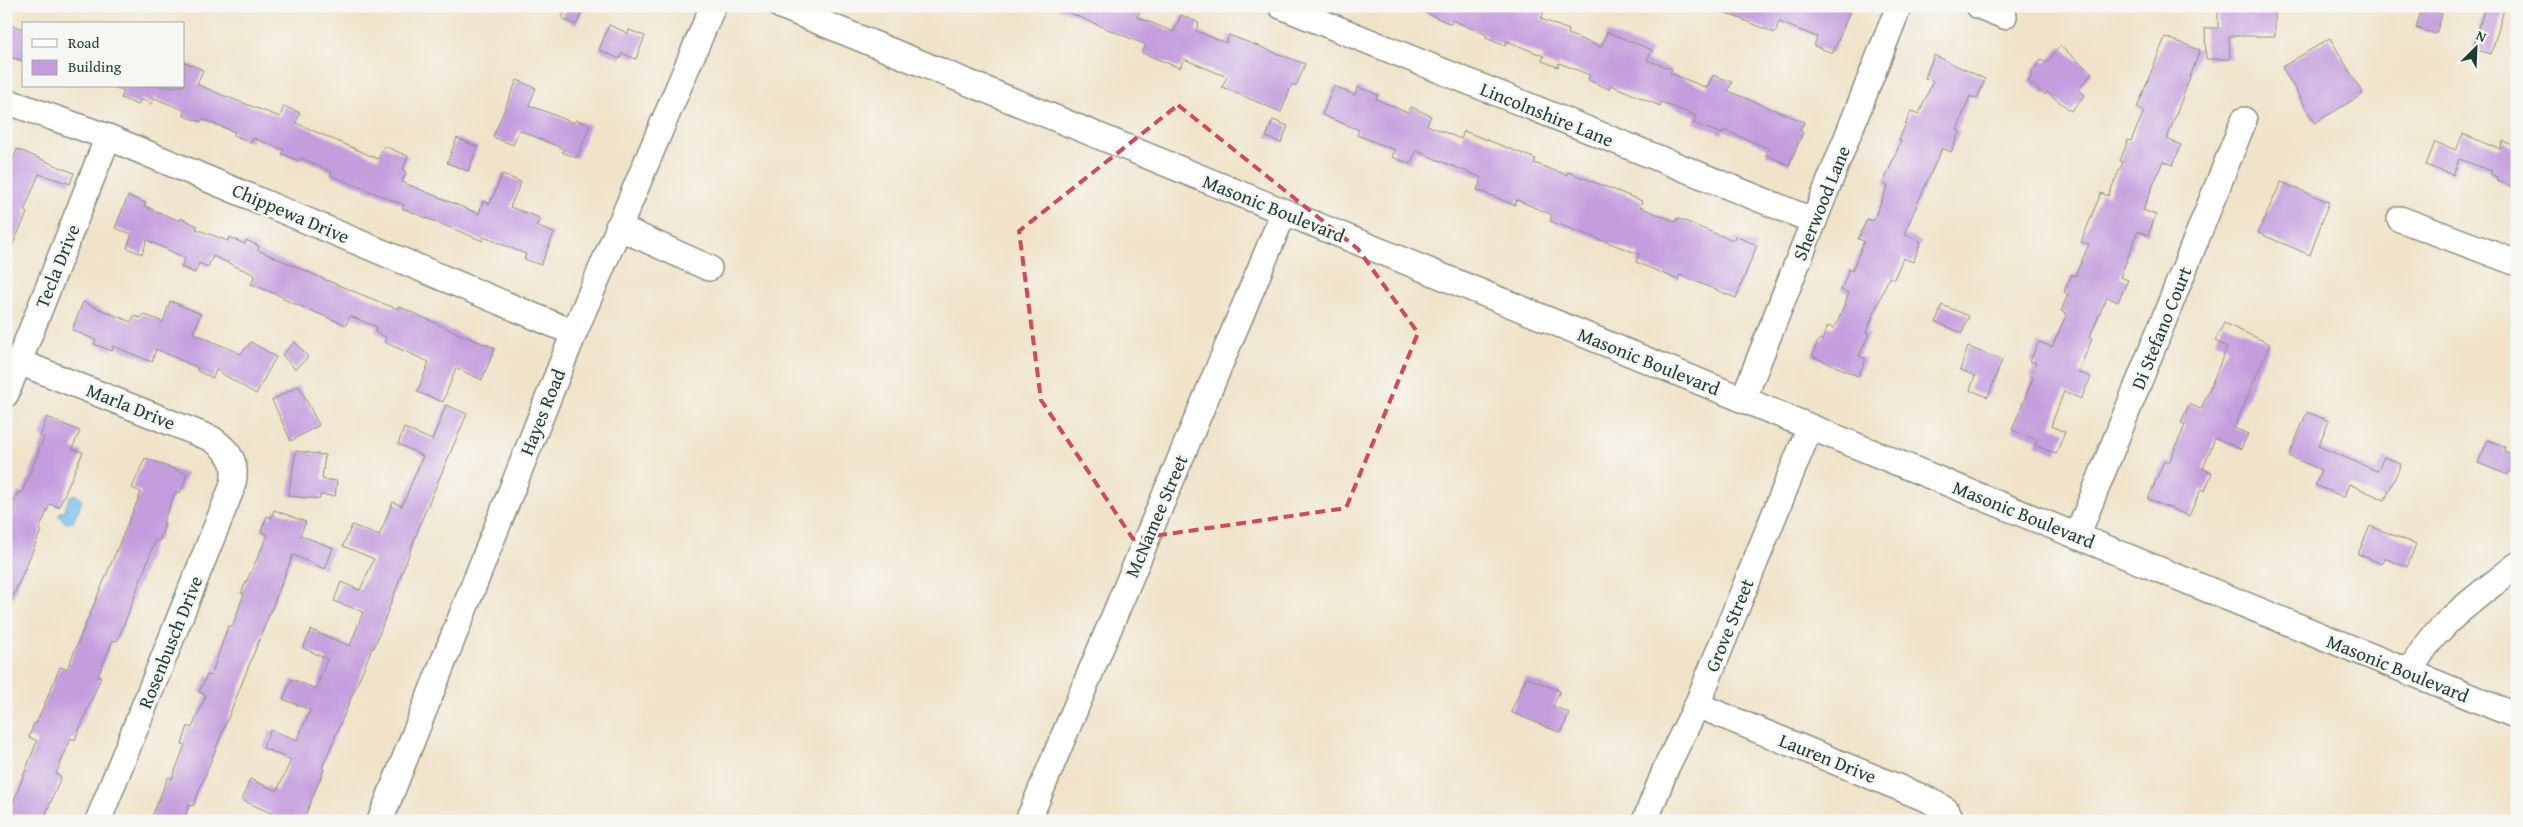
<svg xmlns="http://www.w3.org/2000/svg" width="2523" height="827" font-family="'Gentium Book Plus',serif">
<rect width="100%" height="100%" fill="#f6f6f2"/>
<filter id="ink" filterUnits="userSpaceOnUse"><feTurbulence type="fractalNoise" baseFrequency=".02" numOctaves="2"/><feDisplacementMap in="SourceGraphic" scale="10" xChannelSelector="R" yChannelSelector="G"/><feConvolveMatrix kernelMatrix="1 2 1 2 8 2 1 2 1" color-interpolation-filters="sRGB"/></filter>
<filter id="wash" filterUnits="userSpaceOnUse"><feTurbulence type="fractalNoise" baseFrequency=".0096" numOctaves="4" result="noise"/><feDisplacementMap in="SourceGraphic" scale="20" xChannelSelector="R" yChannelSelector="G"/><feGaussianBlur stdDeviation="1.12" result="paint"/><feColorMatrix in="noise" values="0 0 0 0 0 0 0 0 0 0 0 0 0 0 0 0 0 1.4 0 .05"/><feComposite in="paint" operator="in"/></filter>
<g filter="url(#wash)">
<rect width="100%" height="100%" fill="#f0e3c9"/>
<polygon fill="#76bfee" stroke="#4a7e91" points="76,494 82,501 73,522 66,523 59,516 60,512 64,512 70,496"/>
<g id="blocks">
<g fill="#c49dde">
<polygon points="567,6 585,6 576,25 562,18"/>
<polygon points="1053,6 1142,6 1137,17 1174,32 1181,15 1199,23 1196,31 1226,43 1229,35 1305,64 1296,86 1292,84 1281,112 1222,87 1227,77 1184,59 1180,68 1142,53 1146,45"/>
<polygon points="1410,6 1534,6 1544,11 1541,19 1569,30 1568,34 1601,47 1607,32 1652,50 1647,60 1672,69 1670,73 1707,88 1713,75 1732,82 1728,91 1804,122 1800,131 1803,132 1789,165 1766,155 1768,148 1724,130 1722,134 1693,123 1696,116 1661,102 1660,106 1611,85 1609,89 1588,80 1590,75 1559,63 1558,67 1542,61 1544,56 1507,41 1505,46 1486,38 1487,35 1452,20 1451,24"/>
<polygon points="1709,6 1852,6 1833,53 1814,46 1817,37 1779,22 1775,33"/>
<polygon points="2255,6 2275,7 2275,36 2229,36 2230,59 2206,59 2205,28 2218,28 2218,7"/>
<polygon points="2485,6 2505,6 2491,54 2473,49"/>
<polygon points="2422,8 2442,14 2436,34 2416,28"/>
<polygon points="6,24 24,29 24,61 6,56"/>
<polygon points="609,25 628,33 629,30 645,36 636,59 622,53 620,59 599,50"/>
<polygon points="2165,37 2200,50 2167,139 2181,145 2173,165 2163,161 2143,210 2156,215 2148,235 2138,231 2120,277 2128,280 2118,302 2107,297 2089,338 2092,339 2078,372 2091,377 2081,399 2064,391 2051,426 2065,432 2056,454 2035,445 2037,440 2012,430 2033,378 2030,376 2036,363 2030,361 2039,342 2052,347 2067,313 2061,311 2068,294 2064,292 2072,274 2075,276 2089,244 2081,242 2101,193 2108,196 2123,162 2120,161 2128,140 2131,141 2144,111 2137,108"/>
<polygon points="2330,38 2363,94 2315,123 2282,67"/>
<polygon points="2060,46 2092,73 2078,90 2085,95 2071,111 2047,92 2045,95 2028,81 2032,76 2030,73 2041,60 2046,63"/>
<polygon points="1934,55 1985,79 1977,99 1970,96 1957,130 1960,131 1951,152 1942,148 1904,234 1921,242 1913,262 1903,258 1894,279 1889,277 1866,333 1869,334 1859,356 1866,359 1858,376 1812,356 1819,339 1822,340 1828,326 1833,328 1838,321 1849,293 1841,290 1849,269 1852,271 1864,241 1858,239 1867,219 1873,221 1888,186 1883,184 1901,141 1899,140 1911,111 1919,114 1933,81 1925,78"/>
<polygon points="184,62 203,70 197,84 222,95 280,117 284,106 300,113 296,123 378,159 384,146 408,156 403,170 406,172 402,182 479,214 483,201 490,204 502,174 521,182 510,207 540,218 536,226 554,233 541,265 524,259 526,254 484,237 483,241 402,208 404,205 330,175 332,172 301,158 300,161 282,154 284,150 253,138 251,143 234,135 235,132 202,119 201,122 184,116 184,110 154,98 151,104 141,99 138,105 121,98 124,91 112,86 184,86"/>
<polygon points="517,80 536,88 529,105 574,123 576,120 590,125 577,158 562,152 564,149 519,130 513,145 493,137"/>
<polygon points="1334,86 1355,95 1358,87 1378,95 1376,99 1408,113 1411,107 1431,116 1427,125 1461,139 1464,131 1536,159 1534,163 1567,175 1568,172 1642,201 1640,207 1676,222 1677,218 1721,236 1734,240 1735,236 1757,245 1736,298 1680,275 1678,280 1636,262 1639,254 1550,221 1552,215 1517,200 1515,205 1477,190 1482,178 1416,151 1411,164 1392,157 1395,150 1357,135 1359,130 1322,115"/>
<polygon points="1273,120 1288,126 1281,143 1266,137"/>
<polygon points="2463,134 2500,149 2503,141 2517,147 2517,189 2496,180 2497,177 2490,174 2492,171 2459,159 2453,175 2426,165 2435,142 2456,150"/>
<polygon points="457,138 478,147 468,171 447,163"/>
<polygon points="17,149 74,173 70,184 39,174 24,211 27,213 6,260 6,167 10,168"/>
<polygon points="2281,182 2329,202 2310,255 2258,233"/>
<polygon points="128,196 146,203 144,206 180,221 181,218 198,226 196,229 228,241 229,237 245,244 246,240 259,246 258,250 326,280 387,305 398,309 398,306 464,336 495,348 482,380 456,368 443,402 417,392 429,362 384,342 386,337 375,332 377,327 350,316 346,325 283,299 283,297 251,284 255,275 213,256 208,267 199,263 195,273 181,267 185,258 147,240 142,254 127,248 132,234 115,228"/>
<polygon points="170,301 201,314 193,333 241,354 251,342 276,357 256,394 216,370 213,378 197,371 198,368 156,349 152,362 113,346 112,351 94,344 96,340 72,330 83,302 131,322 134,316 141,318 143,314 163,322"/>
<polygon points="1942,305 1969,316 1962,333 1936,322"/>
<polygon points="2224,323 2270,344 2234,428 2248,434 2241,449 2215,438 2203,469 2212,473 2205,491 2201,489 2189,516 2148,499 2164,461 2169,463 2185,425 2181,423 2189,404 2201,409 2227,347 2215,341"/>
<polygon points="295,342 308,357 295,369 282,355"/>
<polygon points="1968,347 2002,360 1988,397 1970,390 1975,376 1960,370"/>
<polygon points="299,386 319,425 291,441 272,400"/>
<polygon points="446,405 467,414 424,514 374,648 372,648 322,768 324,769 303,821 268,821 271,813 242,800 250,779 277,791 291,760 263,748 270,730 297,740 310,710 283,699 292,679 316,689 327,659 303,648 311,630 350,646 363,612 334,601 341,582 360,590 374,559 343,546 352,525 379,536 393,502 402,506 423,456 398,444 404,428 432,440"/>
<polygon points="2307,412 2329,421 2318,446 2377,471 2384,457 2401,464 2385,500 2349,484 2344,497 2315,485 2321,470 2289,456"/>
<polygon points="47,417 80,431 72,449 83,452 59,507 50,504 39,530 41,531 6,613 6,535 16,510 11,508 18,492 22,493 44,438 40,436"/>
<polygon points="2488,440 2505,447 2504,451 2517,456 2517,473 2510,470 2508,475 2478,463"/>
<polygon points="296,451 325,455 322,479 337,481 335,496 320,495 320,499 288,496"/>
<polygon points="145,458 187,474 180,493 175,492 163,523 165,524 159,541 155,541 122,630 117,641 113,640 98,676 101,677 75,740 71,738 56,774 61,777 43,821 6,821 37,741 29,737 34,723 36,724 60,667 67,669 141,492 132,488"/>
<polygon points="274,510 306,522 300,535 333,548 325,569 293,555 193,806 189,805 183,821 150,821 168,777 172,779 185,745 182,744 188,726 192,728 206,695 199,692 207,675 211,676 228,626 232,627 244,594 241,593 268,535 261,531 267,516 271,518"/>
<polygon points="2370,526 2416,544 2407,567 2384,558 2382,564 2358,554"/>
<polygon points="1526,677 1560,691 1553,706 1569,713 1561,733 1511,712"/>
</g>
</g>
</g>
<g filter="url(#ink)">
<use href="#blocks" fill-opacity="0" stroke="#88907e" stroke-width="1"/>
<g fill="none" stroke-linecap="round" stroke-linejoin="round">
<defs>
<g id="minor">
<polyline points="781,6 2517,716"/>
<polyline points="1281,6 1814,221"/>
<polyline points="1979,6 2004,16"/>
<polyline points="6,101 108,137 574,333"/>
<polyline points="2400,219 2517,263"/>
<polyline points="618,227 709,268"/>
<path d="M19,362L212,439C232,453 239,466 231,490L98,821"/>
<polyline points="6,394 108,137"/>
<polyline points="1743,400 1899,6"/>
<polyline points="2077,536 2244,120"/>
<path d="M2410,673C2430,627 2479,596 2517,565"/>
<polyline points="1697,705 1929,800 1947,811 1952,821"/>
<polyline points="380,821 574,333 713,6"/>
<polyline points="1028,821 1284,212"/>
<polyline points="1645,821 1666,768 1697,705 1810,427"/>
</g>
</defs>
<use href="#minor" stroke="#88907e" stroke-width="28"/>
<use href="#minor" stroke="#fff" stroke-width="25"/>
</g>
</g>
<path fill="none" stroke="#d1495b" stroke-width="4" stroke-dasharray="10 6" stroke-linejoin="round" d="M1178,105L1358,249L1418,333L1346,508L1133,539L1041,400L1019,231Z"/>
<g text-anchor="middle" stroke-width="5" stroke-linejoin="round" paint-order="stroke">
<g font-size="19" fill="#1f3d34" stroke="#f6f6f2">
<text transform="translate(1547 114) rotate(22)" y="7">Lincolnshire Lane</text>
<text transform="translate(1821 203) rotate(-68)" y="7">Sherwood Lane</text>
<text transform="translate(1274 208) rotate(22)" y="7">Masonic Boulevard</text>
<text transform="translate(291 213) rotate(23)" y="7">Chippewa Drive</text>
<text transform="translate(57 266) rotate(-68)" y="7">Tecla Drive</text>
<text transform="translate(2161 328) rotate(-68)" y="7">Di Stefano Court</text>
<text transform="translate(1649 361) rotate(22)" y="7">Masonic Boulevard</text>
<text transform="translate(131 406) rotate(22)" y="7">Marla Drive</text>
<text transform="translate(542 412) rotate(-68)" y="7">Hayes Road</text>
<text transform="translate(2024 514) rotate(22)" y="7">Masonic Boulevard</text>
<text transform="translate(1156 516) rotate(-67)" y="7">McNamee Street</text>
<text transform="translate(1729 625) rotate(-68)" y="7">Grove Street</text>
<text transform="translate(170 642) rotate(-68)" y="7">Rosenbusch Drive</text>
<text transform="translate(2398 668) rotate(22)" y="7">Masonic Boulevard</text>
<text transform="translate(1828 758) rotate(22)" y="7">Lauren Drive</text>
</g>
</g>
<rect width="2523" height="827" fill="none" stroke="#f6f6f2" stroke-width="25"/>
<rect x="22" y="22" width="162" height="65" fill="#f6f6f2" stroke="#a0aca6"/>
<rect x="32" y="39" width="25" height="8" fill="#ffffff" stroke="#a0aca6"/>
<text x="68" y="48" font-size="15" fill="#1f3d34">Road</text>
<rect x="32" y="60" width="25" height="15" fill="#c49dde" stroke="#a0aca6"/>
<text x="68" y="72" font-size="15" fill="#1f3d34">Building</text>
<g transform="translate(2476 48) rotate(24)" stroke="#f6f6f2" stroke-width="4" paint-order="stroke">
<path d="M0-4L9 19L0 12L-9 19Z" fill="#1f3d34"/>
<text y="-8" font-size="14" font-weight="bold" text-anchor="middle" fill="#1f3d34">N</text>
</g>
</svg>
